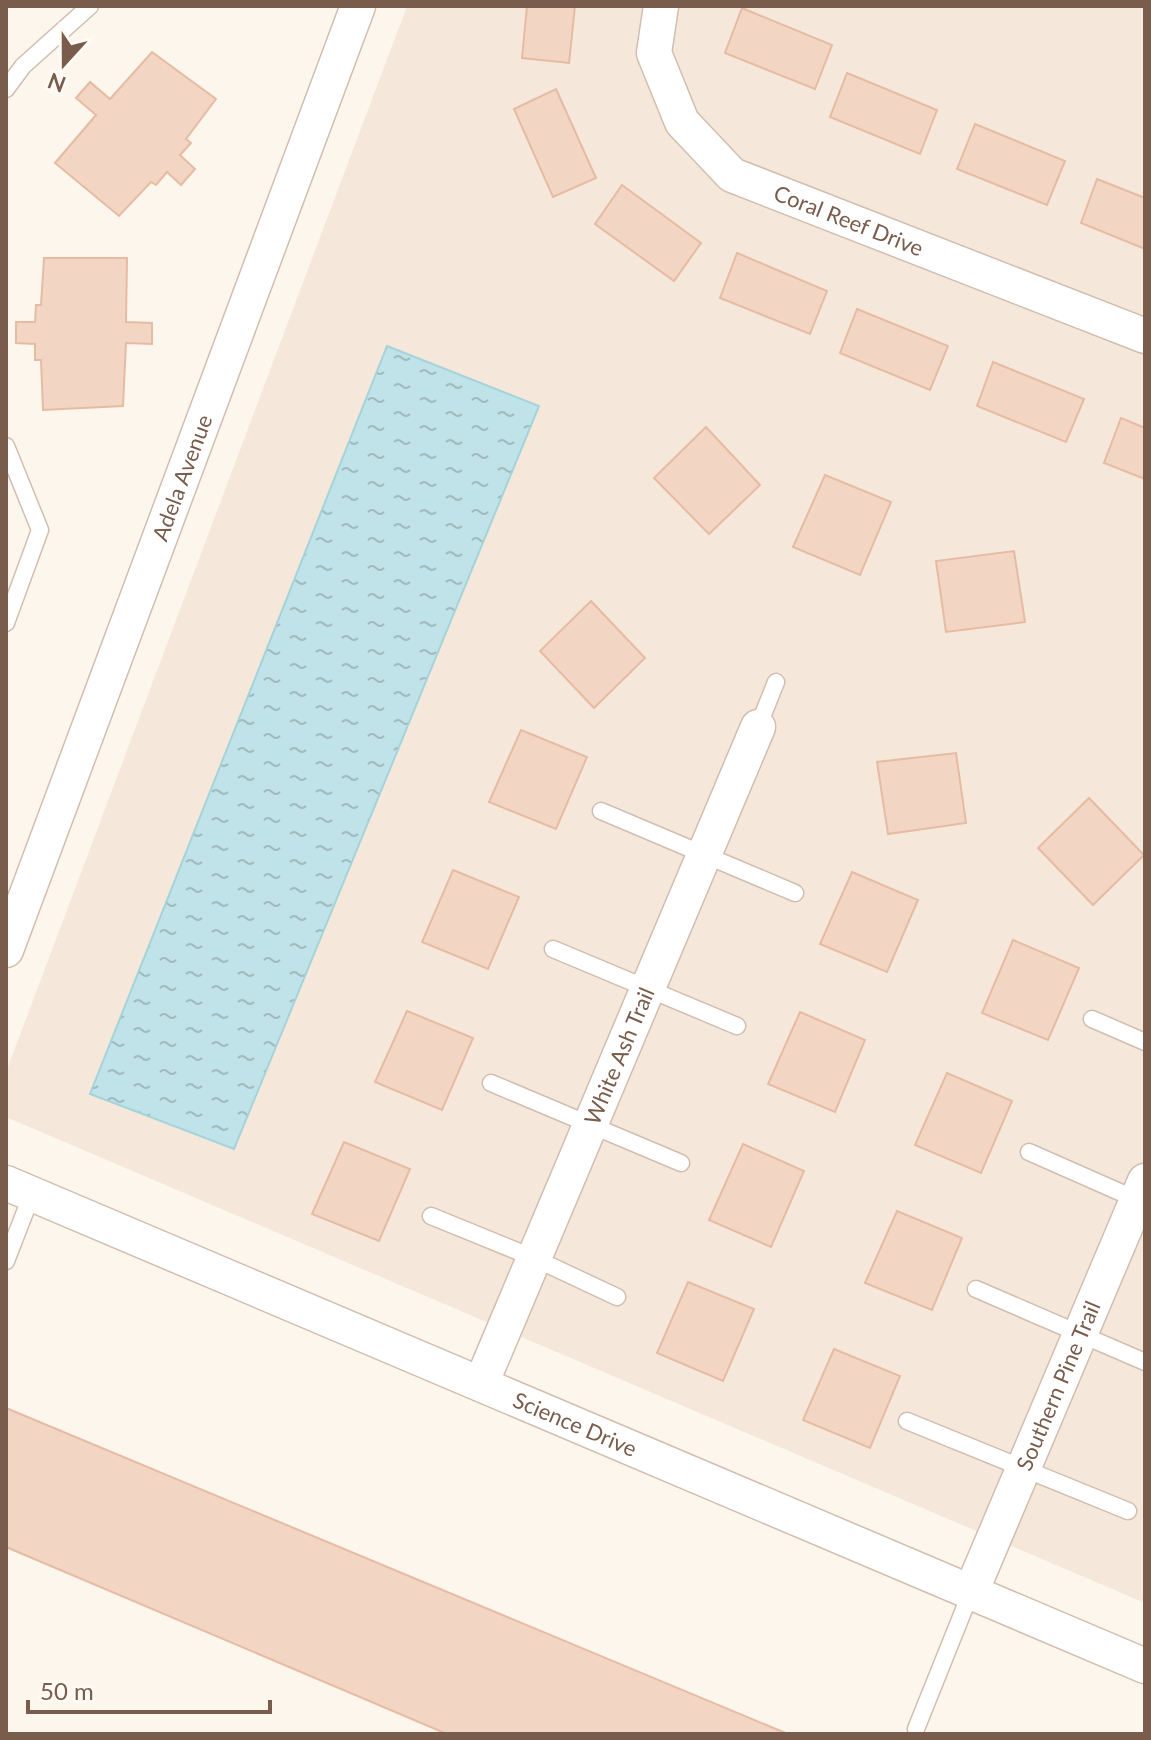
<svg xmlns="http://www.w3.org/2000/svg" width="1151" height="1740" font-family="Lato,sans-serif">
<defs>
<pattern id="water-ripples" width="26" height="14" patternUnits="userSpaceOnUse" patternTransform="scale(2)"><rect width="26" height="14" fill="#bfe3e8"/><path d="M2 4q2-2 4 0t4 0M15 11q2-2 4 0t4 0" fill="none" stroke="#a0bbbe"/></pattern>
</defs>
<rect width="100%" height="100%" fill="#fdf6ec"/>
<polygon fill="#f5e8da" points="407,6 1145,6 1145,1603 6,1117 6,1072"/>
<polygon fill="url(#water-ripples)" stroke="#a5d3da" stroke-width="2" points="387,346 539,406 234,1149 90,1094"/>
<g fill="#f3d5c3" stroke="#e6bba3" stroke-width="2">
<polygon points="527,6 575,6 569,63 522,58"/>
<polygon points="742,8 832,45 815,89 725,53"/>
<polygon points="152,52 216,99 186,139 191,143 180,155 195,169 181,185 167,172 156,185 151,182 119,216 55,163 96,115 76,98 90,82 110,99"/>
<polygon points="847,73 937,110 920,154 830,117"/>
<polygon points="556,89 596,178 553,197 514,109"/>
<polygon points="975,124 1065,161 1047,205 957,169"/>
<polygon points="1097,179 1145,198 1145,249 1081,223"/>
<polygon points="622,185 701,243 674,281 595,224"/>
<polygon points="737,253 827,291 810,334 720,298"/>
<polygon points="44,258 127,258 126,322 152,323 152,344 126,343 123,406 43,410 41,360 35,360 35,344 16,343 16,322 35,322 36,305 41,305"/>
<polygon points="857,309 948,346 930,390 840,353"/>
<polygon points="993,362 1084,399 1066,442 977,406"/>
<polygon points="1121,418 1145,428 1145,479 1104,463"/>
<polygon points="706,427 760,485 709,534 654,478"/>
<polygon points="825,475 891,502 860,575 793,547"/>
<polygon points="1014,551 1025,622 946,632 936,561"/>
<polygon points="591,601 645,658 594,708 540,651"/>
<polygon points="521,730 587,757 556,829 489,802"/>
<polygon points="956,753 966,823 888,834 877,762"/>
<polygon points="1089,798 1144,855 1093,905 1038,848"/>
<polygon points="453,870 519,897 488,969 422,942"/>
<polygon points="852,872 918,900 887,972 820,944"/>
<polygon points="1013,940 1079,968 1048,1040 982,1013"/>
<polygon points="407,1011 473,1038 442,1110 375,1082"/>
<polygon points="800,1012 865,1040 835,1112 768,1084"/>
<polygon points="947,1073 1012,1101 981,1173 915,1145"/>
<polygon points="344,1142 410,1169 379,1241 312,1214"/>
<polygon points="743,1144 804,1171 771,1247 709,1220"/>
<polygon points="897,1211 962,1238 932,1310 865,1283"/>
<polygon points="688,1282 754,1309 723,1381 657,1353"/>
<polygon points="834,1349 900,1376 870,1448 803,1420"/>
<polygon points="6,1408 788,1734 447,1734 6,1547"/>
</g>
<g fill="none" stroke-linecap="round" stroke-linejoin="round">
<defs>
<g id="service">
<polyline points="6,89 23,66 90,6"/>
<polyline points="6,446 40,530 6,623"/>
<polyline points="758,727 776,682"/>
<polyline points="601,811 795,893"/>
<polyline points="553,949 737,1026"/>
<polyline points="1092,1019 1145,1042"/>
<polyline points="491,1083 681,1163"/>
<polyline points="1029,1152 1140,1201"/>
<polyline points="431,1216 534,1258 617,1297"/>
<polyline points="6,1261 32,1194"/>
<polyline points="976,1289 1145,1362"/>
<polyline points="907,1421 1128,1511"/>
<polyline points="916,1729 971,1592"/>
</g>
<g id="minor">
<path id="s1" d="M661,6L654,53L682,122L732,175L1145,336"/>
<path id="s2" d="M6,950L358,6"/>
<path id="s3" d="M6,1183L1145,1666"/>
<path id="s4" d="M481,1384L758,727"/>
<path id="s5" d="M971,1592L1145,1181"/>
</g>
</defs>
<use href="#service" stroke="#d1beb0" stroke-width="19"/>
<use href="#minor" stroke="#d1beb0" stroke-width="37"/>
<use href="#service" stroke="#fff" stroke-width="16"/>
<use href="#minor" stroke="#fff" stroke-width="34"/>
</g>
<g text-anchor="middle" stroke-width="8" stroke-linejoin="round" paint-order="stroke">
<g font-size="22" fill="#7a5c4d" stroke="#fffaf3">
<text dy="8" stroke="none"><textPath href="#s1" startOffset="320">Coral Reef Drive</textPath></text>
<text dy="8" stroke="none"><textPath href="#s2" startOffset="504">Adela Avenue</textPath></text>
<text dy="8" stroke="none"><textPath href="#s4" startOffset="356">White Ash Trail</textPath></text>
<text dy="8" stroke="none"><textPath href="#s5" startOffset="224">Southern Pine Trail</textPath></text>
<text dy="8" stroke="none"><textPath href="#s3" startOffset="618">Science Drive</textPath></text>
</g>
</g>
<rect width="1151" height="1740" fill="none" stroke="#7a5c4d" stroke-width="16"/>
<g transform="translate(64 64) rotate(201)" stroke="#fffaf3" stroke-width="6" paint-order="stroke">
<path d="M0-6L14 30L0 20L-14 30Z" fill="#7a5c4d"/>
<text y="-12" font-size="22" font-weight="bold" text-anchor="middle" fill="#7a5c4d">N</text>
</g>
<path d="M28 1700v12h242v-12" fill="none" stroke="#7a5c4d" stroke-width="4"/>
<text x="40" y="1700" font-size="24" fill="#7a5c4d" stroke="#fffaf3" stroke-width="6" paint-order="stroke">50 m</text>
</svg>
